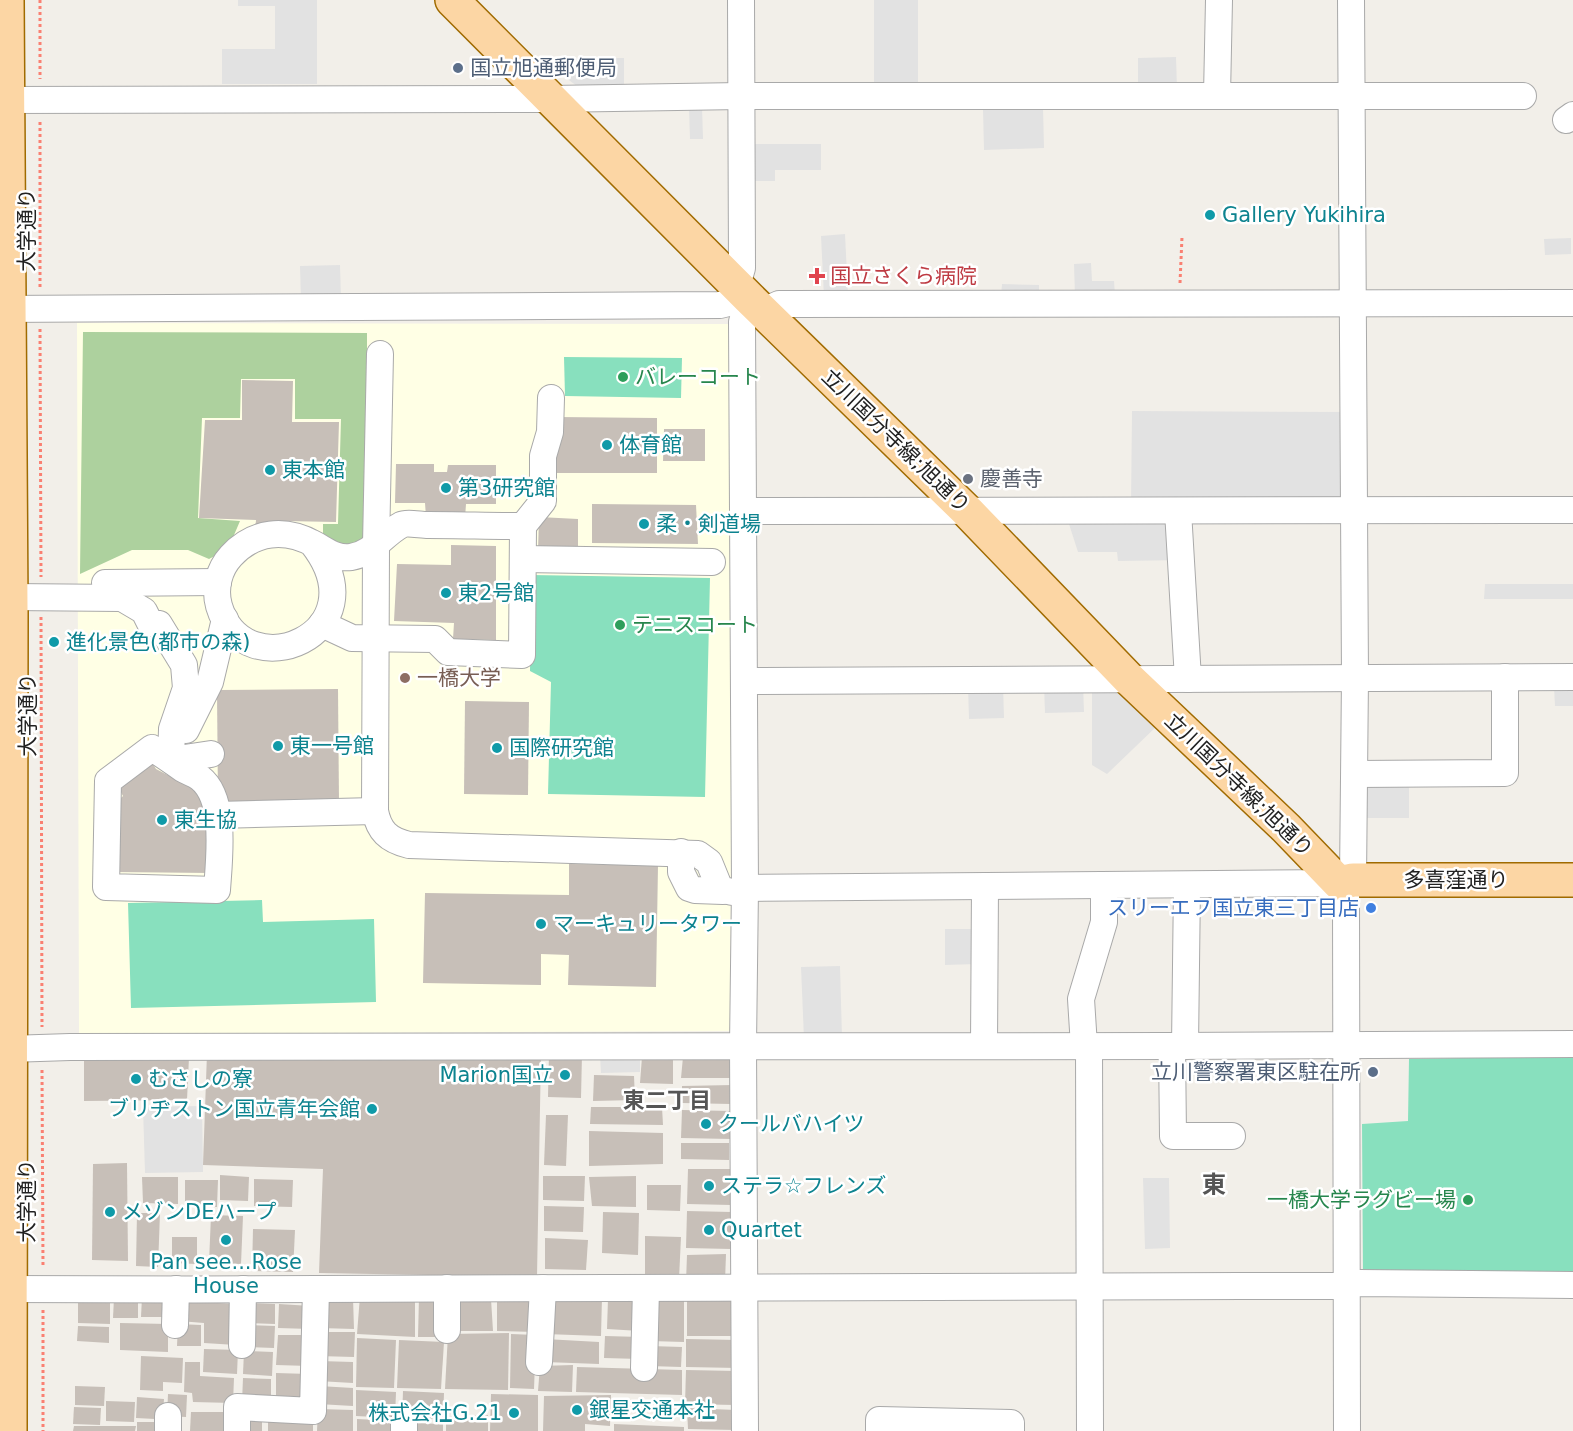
<svg xmlns="http://www.w3.org/2000/svg" width="1573" height="1431" font-family="'DejaVu Sans','Noto Sans JP',sans-serif">
<rect width="100%" height="100%" fill="#f2efe9"/>
<polygon fill="#ffffe5" points="77,323 734,324 730,1031 79,1034"/>
<polygon fill="#add19e" points="83,332 367,333 367,540 351,551 323,535 323,524 338,524 341,419 295,419 295,379 241,379 240,418 202,418 198,518 240,521 228,549 209,559 188,550 132,550 80,574"/>
<g fill="#88e0be">
<polygon points="564,357 682,358 681,398 565,396"/>
<polygon points="531,575 710,578 705,797 548,794 551,682 530,671"/>
<polygon points="262,900 263,922 374,919 376,1002 131,1008 128,903"/>
<polygon points="1573,1056 1573,1277 1363,1276 1362,1124 1408,1121 1409,1059"/>
</g>
<g fill="#e2e2e2">
<polygon points="238,0 317,0 317,84 222,84 222,49 275,49 275,6 238,6"/>
<rect x="874" y="0" width="44" height="89"/>
<polygon points="1176,57 1177,89 1138,89 1138,58"/>
<polygon points="558,58 624,58 624,87 577,86 551,67"/>
<polygon points="702,107 703,139 690,139 689,108"/>
<polygon points="1043,107 1044,148 984,150 983,109"/>
<polygon points="753,144 821,144 821,170 775,170 775,181 753,181"/>
<polygon points="845,234 848,295 824,297 821,236"/>
<polygon points="1571,238 1571,254 1545,255 1544,239"/>
<polygon points="1091,263 1092,281 1114,281 1115,295 1075,296 1074,264"/>
<polygon points="340,265 341,299 301,300 300,266"/>
<polygon points="1002,284 1039,285 1039,298 1001,297"/>
<polygon points="1132,411 1347,412 1347,506 1131,505"/>
<polygon points="1185,523 1186,560 1118,561 1117,552 1078,552 1069,524"/>
<polygon points="1485,584 1573,584 1573,599 1484,599"/>
<polygon points="1083,684 1084,712 1045,713 1044,685"/>
<polygon points="1092,685 1121,685 1159,724 1107,774 1092,765"/>
<polygon points="968,686 1003,686 1004,718 969,719"/>
<polygon points="1573,686 1573,706 1555,706 1554,687"/>
<rect x="1362" y="781" width="47" height="37"/>
<polygon points="945,929 976,929 976,964 945,965"/>
<polygon points="840,966 842,1037 804,1039 801,967"/>
<polygon points="640,1053 640,1072 601,1073 600,1055"/>
<polygon points="202,1106 203,1172 145,1173 143,1107"/>
<polygon points="1143,1178 1169,1178 1170,1248 1145,1249"/>
</g>
<g fill="#c7bfb8">
<polygon points="242,380 293,381 292,422 339,422 336,522 285,521 284,533 255,532 256,520 199,518 205,420 242,420"/>
<polygon points="557,417 657,418 657,473 556,473"/>
<polygon points="664,429 705,429 705,461 663,461"/>
<polygon points="396,464 434,464 434,472 447,472 448,465 496,465 496,504 466,504 465,518 426,517 425,503 395,503"/>
<polygon points="592,504 696,505 698,544 592,543"/>
<polygon points="539,517 578,519 578,551 538,551"/>
<polygon points="451,545 496,546 496,640 453,639 454,623 394,621 397,564 451,565"/>
<polygon points="338,689 339,803 218,803 217,690"/>
<polygon points="465,701 529,702 528,795 464,794"/>
<polygon points="147,754 156,769 210,797 211,873 113,872 115,804 123,796 116,783"/>
<polygon points="569,864 658,865 656,987 568,985 569,955 541,954 541,985 423,983 425,893 569,895"/>
<polygon points="541,1052 537,1277 319,1273 323,1169 203,1165 207,1053"/>
<polygon points="549,1053 582,1054 581,1098 548,1097"/>
<polygon points="731,1054 731,1078 681,1078 683,1057"/>
<polygon points="189,1057 187,1100 84,1101 84,1058"/>
<polygon points="642,1057 673,1059 673,1084 640,1083"/>
<polygon points="594,1075 634,1076 635,1100 593,1101"/>
<polygon points="733,1085 731,1104 682,1103 682,1086"/>
<polygon points="591,1107 662,1107 663,1125 590,1124"/>
<polygon points="682,1110 731,1111 731,1139 681,1138"/>
<polygon points="546,1115 568,1115 566,1166 544,1165"/>
<polygon points="589,1131 663,1133 663,1164 589,1166"/>
<polygon points="681,1143 729,1143 729,1160 681,1159"/>
<polygon points="127,1163 128,1261 92,1260 93,1164"/>
<polygon points="688,1169 731,1169 731,1205 687,1204"/>
<polygon points="220,1175 249,1177 248,1201 220,1200"/>
<polygon points="543,1176 585,1176 584,1201 543,1200"/>
<polygon points="636,1176 636,1207 592,1206 589,1177"/>
<polygon points="142,1177 178,1177 178,1204 143,1203"/>
<polygon points="254,1179 293,1180 292,1207 254,1206"/>
<polygon points="185,1180 218,1180 217,1207 185,1206"/>
<polygon points="647,1185 681,1185 680,1211 647,1210"/>
<polygon points="544,1206 584,1207 583,1232 544,1231"/>
<polygon points="687,1211 732,1212 731,1249 686,1248"/>
<polygon points="603,1212 639,1213 638,1255 602,1253"/>
<polygon points="137,1213 160,1213 158,1267 136,1266"/>
<polygon points="211,1215 243,1216 241,1264 209,1263"/>
<polygon points="253,1229 295,1230 293,1272 252,1271"/>
<polygon points="645,1236 681,1237 679,1279 645,1279"/>
<polygon points="172,1237 197,1237 197,1264 172,1263"/>
<polygon points="545,1238 588,1240 586,1270 545,1269"/>
<polygon points="726,1254 725,1282 686,1282 687,1255"/>
<polygon points="497,1293 537,1295 536,1332 497,1331"/>
<polygon points="360,1296 415,1297 415,1337 357,1334"/>
<polygon points="547,1296 602,1297 601,1336 545,1334"/>
<polygon points="651,1296 684,1297 684,1342 650,1341"/>
<polygon points="687,1296 739,1297 739,1336 687,1336"/>
<polygon points="142,1297 170,1297 169,1317 141,1317"/>
<polygon points="419,1297 440,1298 441,1337 418,1337"/>
<polygon points="114,1298 138,1298 138,1318 113,1318"/>
<polygon points="353,1298 354,1329 320,1328 324,1299"/>
<polygon points="78,1299 110,1300 110,1324 78,1323"/>
<polygon points="454,1299 491,1299 493,1331 451,1331"/>
<polygon points="608,1299 641,1299 640,1331 607,1329"/>
<polygon points="180,1301 238,1304 236,1345 204,1343 204,1323 179,1321"/>
<polygon points="248,1303 275,1304 275,1324 247,1323"/>
<polygon points="279,1304 311,1306 310,1329 278,1328"/>
<polygon points="120,1323 168,1324 168,1352 120,1350"/>
<polygon points="178,1324 201,1325 201,1346 177,1346"/>
<polygon points="248,1325 275,1326 274,1348 247,1347"/>
<polygon points="78,1326 109,1327 109,1343 77,1341"/>
<polygon points="319,1332 355,1332 354,1357 318,1356"/>
<polygon points="509,1333 508,1390 445,1389 448,1334"/>
<polygon points="511,1334 536,1335 534,1389 510,1388"/>
<polygon points="278,1335 310,1335 309,1366 276,1365"/>
<polygon points="605,1336 641,1337 640,1359 604,1358"/>
<polygon points="357,1338 396,1340 394,1388 356,1387"/>
<polygon points="545,1339 599,1342 599,1364 545,1362"/>
<polygon points="686,1339 738,1340 738,1368 686,1367"/>
<polygon points="399,1340 444,1342 441,1389 397,1388"/>
<polygon points="650,1346 682,1347 681,1367 649,1366"/>
<polygon points="204,1349 238,1350 237,1374 203,1372"/>
<polygon points="244,1351 273,1352 272,1376 243,1374"/>
<polygon points="141,1356 183,1358 182,1383 163,1382 163,1391 140,1390"/>
<polygon points="319,1361 353,1362 353,1383 318,1381"/>
<polygon points="185,1362 200,1362 200,1376 234,1378 233,1403 193,1402 192,1393 184,1392"/>
<polygon points="573,1365 572,1392 538,1391 540,1366"/>
<polygon points="577,1367 682,1370 682,1395 576,1392"/>
<polygon points="686,1370 737,1371 735,1405 685,1404"/>
<polygon points="276,1373 309,1374 308,1405 276,1404"/>
<polygon points="243,1378 271,1379 271,1404 242,1402"/>
<polygon points="75,1386 105,1387 104,1406 75,1405"/>
<polygon points="319,1386 353,1388 353,1406 318,1404"/>
<polygon points="356,1390 396,1392 395,1418 356,1416"/>
<polygon points="403,1391 444,1393 443,1419 402,1419"/>
<polygon points="168,1394 187,1395 186,1417 167,1416"/>
<polygon points="491,1394 538,1395 538,1431 490,1431"/>
<polygon points="611,1395 610,1426 585,1424 585,1431 543,1431 544,1396"/>
<polygon points="137,1397 164,1399 163,1411 155,1412 155,1419 136,1418"/>
<polygon points="106,1401 135,1402 134,1422 106,1421"/>
<polygon points="74,1407 101,1408 100,1425 73,1424"/>
<polygon points="687,1408 736,1410 735,1430 688,1429"/>
<polygon points="318,1409 353,1410 353,1431 317,1431"/>
<polygon points="191,1412 227,1412 226,1431 190,1431"/>
<polygon points="241,1414 262,1415 262,1431 240,1431"/>
<polygon points="268,1415 313,1417 313,1431 268,1431"/>
<polygon points="488,1415 488,1431 446,1431 446,1417"/>
<polygon points="357,1419 396,1421 395,1431 357,1431"/>
<polygon points="137,1422 158,1422 157,1431 137,1431"/>
<polygon points="409,1423 443,1424 443,1431 409,1431"/>
<polygon points="614,1424 684,1427 684,1431 614,1431"/>
<polygon points="74,1426 136,1426 135,1431 73,1431"/>
</g>
<g fill="none" stroke-linecap="round" stroke-linejoin="round">
<defs>
<g id="minor">
<polyline points="1351,0 1355,677 1353,880"/>
<polyline points="1217,95 1219,0"/>
<polyline points="0,100 550,99 741,96 1523,96"/>
<polyline points="1566,120 1573,115"/>
<polyline points="737,285 742,268 741,0"/>
<polyline points="0,309 720,305 749,298"/>
<polyline points="763,311 779,304 1573,303"/>
<path d="M380,354L376,545L375,811C379,831 388,840 409,845L698,854L709,862L720,889L732,892"/>
<polyline points="744,511 1573,510"/>
<polyline points="1178,511 1188,679"/>
<path d="M312,543C384,634 244,691 219,606C214,588 219,569 231,556C254,531 285,528 314,544C327,551 336,559 351,557C372,554 384,534 401,525C407,522 420,525 428,525C459,525 491,526 523,526"/>
<polyline points="523,559 712,562"/>
<polyline points="105,583 218,582"/>
<polyline points="11,597 122,598 144,611 150,623 159,624 184,665 186,688 172,729 171,760 211,754"/>
<polyline points="322,624 352,638 435,639 448,652 522,655 523,526 543,501 543,456 550,432 551,398"/>
<polyline points="744,681 1573,677"/>
<polyline points="186,730 210,682 225,619"/>
<path d="M152,748C163,755 173,762 183,769C188,772 195,774 200,778C227,799 219,859 217,890L106,887L108,781Z"/>
<polyline points="1355,774 1505,773 1505,677"/>
<polyline points="217,815 375,811"/>
<polyline points="681,852 681,872 689,888 695,890 723,891"/>
<polyline points="745,888 1339,883 1346,896 1347,1431"/>
<polyline points="984,1046 985,886"/>
<polyline points="1084,1046 1081,999 1104,922 1104,885"/>
<polyline points="1089,1046 1090,1431"/>
<polyline points="1172,1046 1173,1136 1232,1136"/>
<polyline points="1185,1046 1187,885"/>
<polyline points="9,1049 70,1047 1172,1046 1573,1044"/>
<polyline points="447,1288 447,1330"/>
<path d="M0,1289C449,1291 898,1285 1347,1286L1359,1283L1573,1285"/>
<polyline points="175,1325 176,1289"/>
<polyline points="242,1345 243,1289"/>
<polyline points="539,1362 543,1288"/>
<polyline points="644,1368 646,1289"/>
<polyline points="168,1431 168,1416"/>
<polyline points="237,1431 237,1407 313,1411 316,1289"/>
<polyline points="404,1431 404,1422"/>
<polyline points="745,1431 743,1045 745,888 742,322 749,298"/>
<polyline points="879,1431 879,1420 1011,1423 1011,1431"/>
</g>
<g id="major">
<polyline points="7,0 11,607 10,1431"/>
<polyline points="452,0 749,298 968,512 1129,679 1286,828 1339,883 1353,880 1573,880"/>
</g>
</defs>
<use href="#minor" stroke="#a9a9a9" stroke-width="28"/>
<use href="#major" stroke="#a06b00" stroke-width="36"/>
<g stroke="#fa8072" stroke-width="3" stroke-dasharray="3 3" stroke-linecap="butt">
<polyline points="40,0 40,79"/>
<polyline points="40,122 40,289"/>
<polyline points="1180,283 1182,237"/>
<polyline points="40,329 41,577"/>
<polyline points="41,617 42,1027"/>
<polyline points="42,1070 43,1267"/>
<polyline points="43,1310 43,1431"/>
</g>
<use href="#minor" stroke="#fff" stroke-width="26"/>
<use href="#major" stroke="#fcd6a4" stroke-width="33"/>
</g>
<g fill="#5c6f8a" stroke="#fff" stroke-width="2">
<circle cx="458" cy="68" r="6"/>
<circle cx="1373" cy="1072" r="6"/>
</g>
<g fill="#0f9aa8" stroke="#fff" stroke-width="2">
<circle cx="1210" cy="215" r="6"/>
<circle cx="607" cy="445" r="6"/>
<circle cx="270" cy="470" r="6"/>
<circle cx="446" cy="488" r="6"/>
<circle cx="644" cy="524" r="6"/>
<circle cx="446" cy="593" r="6"/>
<circle cx="54" cy="642" r="6"/>
<circle cx="278" cy="746" r="6"/>
<circle cx="497" cy="748" r="6"/>
<circle cx="162" cy="820" r="6"/>
<circle cx="541" cy="924" r="6"/>
<circle cx="565" cy="1075" r="6"/>
<circle cx="136" cy="1079" r="6"/>
<circle cx="372" cy="1109" r="6"/>
<circle cx="706" cy="1124" r="6"/>
<circle cx="709" cy="1186" r="6"/>
<circle cx="110" cy="1212" r="6"/>
<circle cx="709" cy="1230" r="6"/>
<circle cx="226" cy="1240" r="6"/>
<circle cx="577" cy="1410" r="6"/>
<circle cx="514" cy="1413" r="6"/>
</g>
<path fill="#e0444e" stroke="#fff" stroke-width="2" d="M814 267h6v6h6v6h-6v6h-6v-6h-6v-6h6z"/>
<g fill="#2e9e5b" stroke="#fff" stroke-width="2">
<circle cx="623" cy="377" r="6"/>
<circle cx="620" cy="625" r="6"/>
<circle cx="1468" cy="1200" r="6"/>
</g>
<circle fill="#6b7280" stroke="#fff" stroke-width="2" cx="968" cy="479" r="6"/>
<circle fill="#8d6e63" stroke="#fff" stroke-width="2" cx="405" cy="678" r="6"/>
<circle fill="#3f7fe0" stroke="#fff" stroke-width="2" cx="1371" cy="908" r="6"/>
<g text-anchor="middle" stroke-width="5" stroke-linejoin="round" paint-order="stroke">
<g font-size="21" fill="#4e5e75" stroke="#fff" text-anchor="start">
<text x="470" y="75">国立旭通郵便局</text>
<text x="1361" y="1079" text-anchor="end">立川警察署東区駐在所</text>
</g>
<g font-size="21" fill="#0d838f" stroke="#fff" text-anchor="start">
<text x="1222" y="222">Gallery Yukihira</text>
<text x="619" y="452">体育館</text>
<text x="282" y="477">東本館</text>
<text x="458" y="495">第3研究館</text>
<text x="656" y="531">柔・剣道場</text>
<text x="458" y="600">東2号館</text>
<text x="66" y="649">進化景色(都市の森)</text>
<text x="290" y="753">東一号館</text>
<text x="509" y="755">国際研究館</text>
<text x="174" y="827">東生協</text>
<text x="553" y="931">マーキュリータワー</text>
<text x="553" y="1082" text-anchor="end">Marion国立</text>
<text x="148" y="1086">むさしの寮</text>
<text x="360" y="1116" text-anchor="end">ブリヂストン国立青年会館</text>
<text x="718" y="1131">クールバハイツ</text>
<text x="721" y="1193">ステラ☆フレンズ</text>
<text x="122" y="1219">メゾンDEハープ</text>
<text x="721" y="1237">Quartet</text>
<text x="226" y="1269" text-anchor="middle">Pan see...Rose<tspan x="226" dy="24">House</tspan></text>
<text x="589" y="1417">銀星交通本社</text>
<text x="502" y="1420" text-anchor="end">株式会社G.21</text>
</g>
<g font-size="21" fill="#222" stroke="#fff">
<text transform="translate(27 230) rotate(-90)" y="7">大学通り</text>
<text transform="translate(896 441) rotate(44)" y="7">立川国分寺線;旭通り</text>
<text transform="translate(28 715) rotate(-90)" y="7">大学通り</text>
<text transform="translate(1239 785) rotate(44)" y="7">立川国分寺線;旭通り</text>
<text x="1456" y="887">多喜窪通り</text>
<text transform="translate(27 1201) rotate(-90)" y="7">大学通り</text>
</g>
<g font-size="21" fill="#be3a42" stroke="#fff" text-anchor="start">
<text x="830" y="283">国立さくら病院</text>
</g>
<g font-size="21" fill="#27864d" stroke="#fff" text-anchor="start">
<text x="635" y="384">バレーコート</text>
<text x="632" y="632">テニスコート</text>
<text x="1456" y="1207" text-anchor="end">一橋大学ラグビー場</text>
</g>
<g font-size="21" fill="#5b616d" stroke="#fff" text-anchor="start">
<text x="980" y="486">慶善寺</text>
</g>
<g font-size="21" fill="#785e54" stroke="#fff" text-anchor="start">
<text x="417" y="685">一橋大学</text>
</g>
<g font-size="21" fill="#366cbe" stroke="#fff" text-anchor="end">
<text x="1359" y="915">スリーエフ国立東三丁目店</text>
</g>
<g font-size="22" font-weight="bold" fill="#555" stroke="#fff">
<text x="667" y="1108">東二丁目</text>
</g>
<g font-size="24" font-weight="bold" fill="#555" stroke="#fff">
<text x="1214" y="1193">東</text>
</g>
</g>
</svg>
